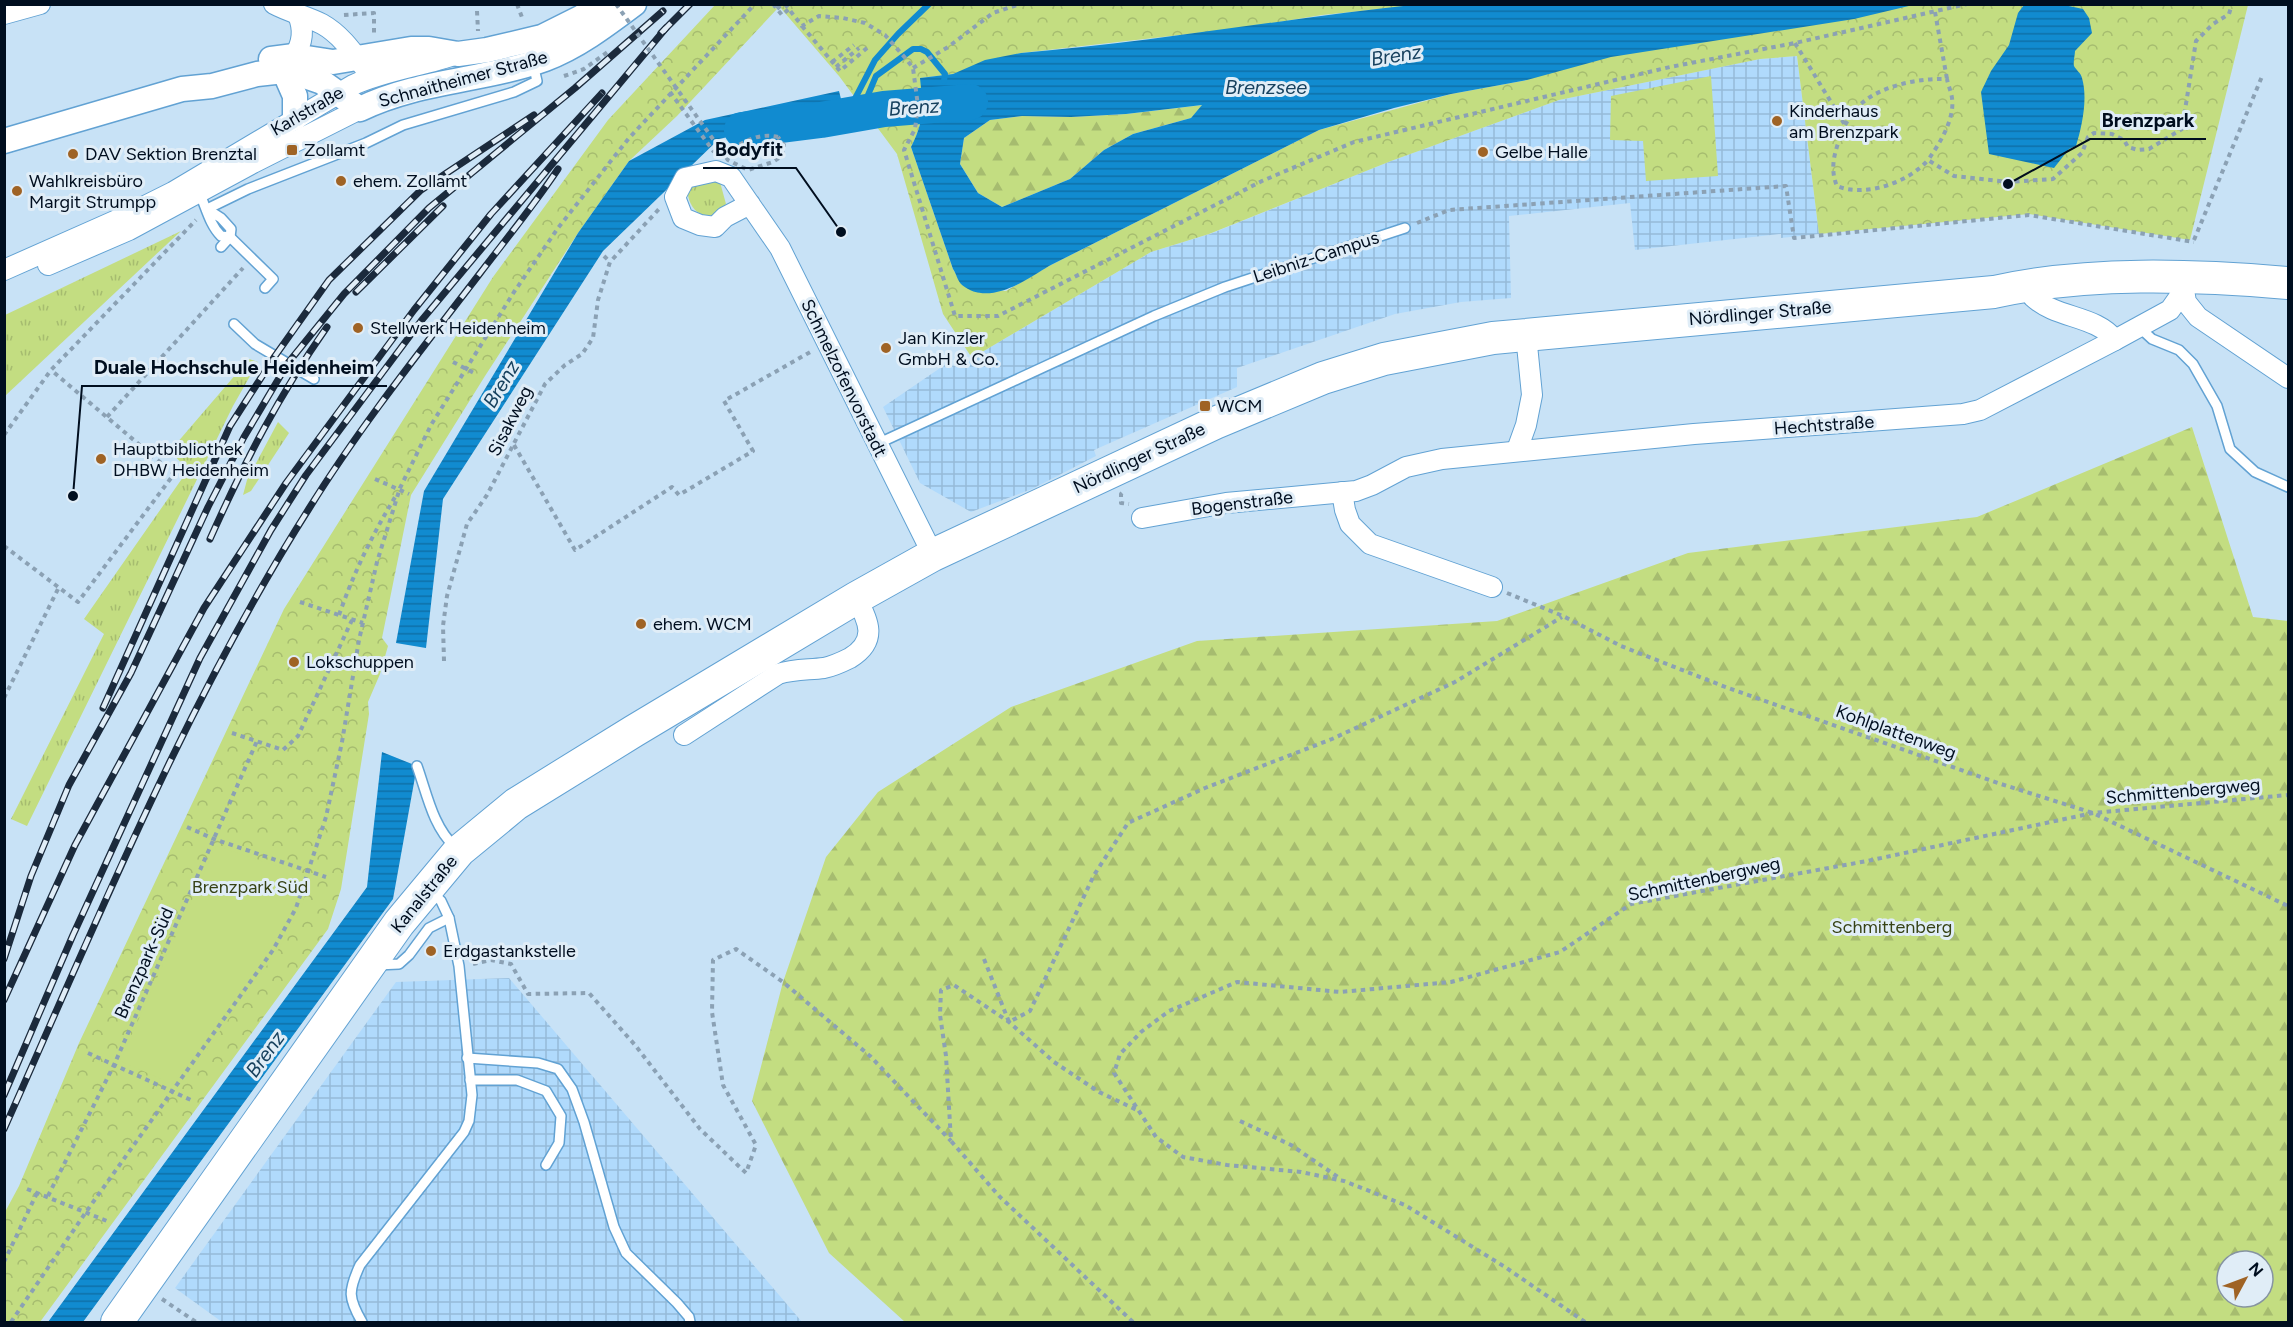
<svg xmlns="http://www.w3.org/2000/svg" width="2293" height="1327" font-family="Figtree,sans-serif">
<defs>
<pattern id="industrial-grid" width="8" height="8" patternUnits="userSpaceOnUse" patternTransform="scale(1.5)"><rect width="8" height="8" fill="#b0dafc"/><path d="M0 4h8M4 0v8" fill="none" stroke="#96bad8"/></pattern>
<pattern id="grass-tufts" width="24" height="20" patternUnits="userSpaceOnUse" patternTransform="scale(1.5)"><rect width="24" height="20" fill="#c3dd81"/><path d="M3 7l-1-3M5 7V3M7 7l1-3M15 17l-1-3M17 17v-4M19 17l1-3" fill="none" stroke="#a6bc6f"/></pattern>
<pattern id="forest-firs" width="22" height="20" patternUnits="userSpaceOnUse" patternTransform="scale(1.5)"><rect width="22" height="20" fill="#c3dd81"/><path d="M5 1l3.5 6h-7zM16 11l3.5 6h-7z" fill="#a6bc6f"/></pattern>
<pattern id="park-crowns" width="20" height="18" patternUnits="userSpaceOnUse" patternTransform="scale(1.5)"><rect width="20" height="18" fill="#c3dd81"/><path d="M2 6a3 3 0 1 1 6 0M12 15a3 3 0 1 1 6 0" fill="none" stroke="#a6bc6f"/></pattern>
<pattern id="water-rules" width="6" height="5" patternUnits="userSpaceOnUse" patternTransform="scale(1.5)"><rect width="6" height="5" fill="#118bd0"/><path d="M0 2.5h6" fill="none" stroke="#0e70a8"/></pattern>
</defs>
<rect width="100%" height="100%" fill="#c8e2f6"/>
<g fill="url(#industrial-grid)">
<polygon points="1797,56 1819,234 1781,238 1781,234 1635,250 1630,203 1509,216 1511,298 1461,302 1395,314 1237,368 1237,387 1094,450 1096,456 1032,489 971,512 920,483 883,407 946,364 964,368 972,358 1151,252 1210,234 1391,161 1559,100 1760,59"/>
<polygon points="509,978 802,1322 222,1322 175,1288 396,982"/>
</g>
<g fill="url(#grass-tufts)">
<path d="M700,182H720L726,204L710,219C694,212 689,206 687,189Z"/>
<polygon points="181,231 5,396 5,315"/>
<polygon points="249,359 258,362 233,406 27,826 11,819 104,634 84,619 188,470 170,451"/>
<polygon points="278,422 289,433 251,491 243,495 247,480"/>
</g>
<g fill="url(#forest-firs)" fill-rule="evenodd">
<polygon points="1203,105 1191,118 1133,134 1104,150 1070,179 1002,207 978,193 960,164 964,138 990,120 1022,116 1071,117 1126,114"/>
<path d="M2192,427L2253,617L2288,621V1322H905L829,1253L752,1101L783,982L826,857L878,792L1011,707L1197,641L1497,621L1688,553L1977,517ZM2227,1261H2263V1297H2227Z"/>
</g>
<g fill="url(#park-crowns)">
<polygon points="715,5 770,5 777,9 677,116 629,161 578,233 485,376 411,495 382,638 388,646 380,674 368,702 369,714 341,889 328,929 40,1322 5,1322 5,1212 19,1186 79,1043 284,609 493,277 608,120"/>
<path d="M778,5H1421L1322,15L1242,28L1021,53L953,74L921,78C923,107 925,120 911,147L953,269L962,285L1006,291L1049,266L1319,130L1451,94L1527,80L1487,5H2248L2190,240L2029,214L1819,234L1797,56L1760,59L1559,100L1391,161L1209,234L1151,252L972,358L943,314L897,154L839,76Z"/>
<polygon points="1711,76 1718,176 1646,181 1643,141 1610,140 1611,96"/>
</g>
<polygon fill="#c3dd81" points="216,846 311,877 300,911 278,950 180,1087 120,1061"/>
<g fill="url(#water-rules)" fill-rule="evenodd">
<path d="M1421,4L1913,5L1854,19L1611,57L1527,80L1451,94L1394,108L1319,130L1049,266C1026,280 989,307 962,285C958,282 956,273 953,269L911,147C925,120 923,107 920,78L953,74L985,60L1021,53C1155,42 1287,18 1421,4ZM1202,105L1191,118L1133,134L1104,150L1070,179L1002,207L978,193L960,164L964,138L990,120L1022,116L1071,117L1126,114Z"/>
<path d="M2024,5H2064L2083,9L2089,18L2092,33L2075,51C2075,55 2073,62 2074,66C2076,70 2081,73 2082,78C2088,99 2082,126 2076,146L2069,149L2054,168L1989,154L1981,92L1991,71L2009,45L2018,13Z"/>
<polygon points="839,91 844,111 719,139 603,251 443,499 426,648 396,643 424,491 578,233 629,161 705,120"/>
<polygon points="382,752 417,766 393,899 83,1322 48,1322 367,887"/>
</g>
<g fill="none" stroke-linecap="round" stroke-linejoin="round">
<g stroke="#118bd0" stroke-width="6">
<polyline points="860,114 876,76 913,49 921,49 927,52 945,74 944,81"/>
<polyline points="846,116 875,60 898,34 929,4"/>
</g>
<polyline stroke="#118bd0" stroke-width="36" points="742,130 821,120 884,109 970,102"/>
<defs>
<g id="service">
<path d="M198,190C206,206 209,224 221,236L230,237L231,229L221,218L207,209"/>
<polyline points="207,209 248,189 366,143 403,125 514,92 537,81 533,64"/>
<polyline points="221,247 230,237 273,279 265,288"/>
<polyline points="234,324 255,344 314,379"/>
<polyline points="2139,327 2152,339 2179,350 2193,364 2217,406 2230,449 2255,472 2288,487"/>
<polyline points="877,444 1154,316 1225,287 1405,228"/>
<path d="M417,766C427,794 433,827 455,847"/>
<polyline points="377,965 399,964 409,955 429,928 449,918"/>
<polyline points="467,1058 538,1063 558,1069 572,1089 584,1122 614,1227 626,1253 677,1303 689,1317 690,1322"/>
<polyline points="470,1080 517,1080 546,1091 561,1116 559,1143 546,1165"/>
<path d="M362,1322C348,1298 348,1291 360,1265L464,1132L469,1121L472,1095L459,966L449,918L441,901L431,891"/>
</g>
<g id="minor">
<path d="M274,4C289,12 306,16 322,24C340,34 352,51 364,67"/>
<polyline points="4,14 40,4"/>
<path d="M294,56C303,43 304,29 298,15"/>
<polyline points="750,204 725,217 715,227 700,225 683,218 675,197 685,178 716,171 731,177 780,248 933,555"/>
<polyline points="48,265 129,230 253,163 360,109"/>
<path d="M4,270L117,220L173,192L353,85C386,70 423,66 457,54"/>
<polyline points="2184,290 2186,302 2198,317 2288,378"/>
<path d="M2033,297C2057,319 2096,315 2115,340L2170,310L2184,290"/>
<polyline points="1517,450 1526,425 1532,395 1526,335"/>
<polyline points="1342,492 1345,510 1350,524 1370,544 1492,587"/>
<polyline points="1142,518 1226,503 1356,491 1372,485 1406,467 1442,459 1694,434 1963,414 1980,410 2115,340"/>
<path d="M684,735L778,674C794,669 808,670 824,668C834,666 842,662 850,658C878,641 869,621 856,598"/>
</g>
<g id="tertiary">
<polyline points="271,59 294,56 333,62 411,49 429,49 458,54 487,50 542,37 582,17 600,4"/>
<polyline points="284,71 295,96 295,118"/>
<path d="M4,141L182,89L212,86L257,74L284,71L296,73L322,82L360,109C420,80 484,81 545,59C577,47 606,25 634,4"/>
</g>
<path id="primary" d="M117,1322L399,923L459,851L516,804L634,731L856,598L933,555L1215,423L1323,378L1384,359L1493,338L1994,292C2088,271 2193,275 2288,283"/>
</defs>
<use href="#service" stroke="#62a2d3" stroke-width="12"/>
<use href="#minor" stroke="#62a2d3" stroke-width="22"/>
<use href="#tertiary" stroke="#62a2d3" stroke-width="27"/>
<use href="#primary" stroke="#62a2d3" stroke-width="34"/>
<g stroke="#8ba1b4" stroke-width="4" stroke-dasharray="4.5 4.5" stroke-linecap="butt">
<polyline points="517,4 523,20"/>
<polyline points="773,4 782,15 789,9"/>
<polyline points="785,4 802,26 819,16 843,18 865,23 885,35 907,60 913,68 918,106 915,129 904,150 955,316 998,316 1262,181 1354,142 1670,67 1795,43 1967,4"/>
<polyline points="1030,4 1084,4"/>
<polyline points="777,9 782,4"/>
<polyline points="477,11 478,31"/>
<polyline points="1935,12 1947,79"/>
<polyline points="344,15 374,13 374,33"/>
<polyline points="802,26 840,71 867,48"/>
<path d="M1795,43L1845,125C1837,146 1828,165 1837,186C1865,198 1909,182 1928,160L1954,176L2008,182L2053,179L2082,153L2088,137L2094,133L2112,134L2124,140L2128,147L2138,150L2149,149L2182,129L2196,41L2213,24L2229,14L2232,4"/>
<polyline points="832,62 854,45"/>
<polyline points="836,67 859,48"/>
<polyline points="913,68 948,47 993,13 1020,4"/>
<polyline points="564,76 584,69 609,51"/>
<polyline points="670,92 714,152"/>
<path d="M1845,125C1850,117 1854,109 1862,103C1883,85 1920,78 1947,79C1948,85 1951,91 1952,98C1955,119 1940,143 1928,160"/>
<path d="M724,154C742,143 757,132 778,137"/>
<polyline points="1417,223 1449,210 1786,186 1794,238 2029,215 2194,242"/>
<polyline points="2194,240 2263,74"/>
<polyline points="604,256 610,262"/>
<polyline points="453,362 476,374"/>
<polyline points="107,417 243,268"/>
<polyline points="4,435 51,370 196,220"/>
<polyline points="514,445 575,550 672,487 679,495 753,451 724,401 812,351"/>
<polyline points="375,479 409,494"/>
<polyline points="1122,493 1121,494 1121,503 1129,504"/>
<polyline points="4,546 78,602 174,474 51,370"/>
<polyline points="1507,593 1563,616 1621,646 1728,688 2001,784 2093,813 2288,906"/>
<polyline points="300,602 363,623"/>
<path d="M339,615C354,572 373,533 397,494"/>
<polyline points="444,661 443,626 447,596 467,524 487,495 545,384 565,365 582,354 593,338 598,300 610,262 660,208"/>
<polyline points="4,698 59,587"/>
<polyline points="232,733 283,750 298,736 352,620"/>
<polyline points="187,827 214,839 326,877"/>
<polyline points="984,959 1009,1022 1030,1011 1094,875 1128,823 1205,788 1332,739 1455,682 1562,617"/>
<polyline points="473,964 491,960 511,964 528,994 589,993 635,1045 700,1129 746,1173 756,1145 723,1085 712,1012 713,960 736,949 783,982 870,1056 951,1141"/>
<polyline points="88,1053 191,1100"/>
<polyline points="1240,1121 1291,1145 1341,1179"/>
<polyline points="27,1189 107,1221"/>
<polyline points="48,1196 114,1065 257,741"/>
<polyline points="4,1262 37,1193"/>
<polyline points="162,1299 196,1322"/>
<polyline points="11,1322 86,1212 273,950 296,908 326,817 342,742 359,640 377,562 400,488 431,425 514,292 558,228 629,138 755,4"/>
<polyline points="1133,1322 999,1196 951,1141 946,1056 940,1015 941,990 954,985 1009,1022 1054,1062 1099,1092 1137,1110"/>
<polyline points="1585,1322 1505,1267 1405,1205 1344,1181 1301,1172 1227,1165 1183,1157 1156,1137 1114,1073 1120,1054 1141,1032 1169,1011 1237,982 1340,992 1451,982 1560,952 1631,904 1867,861 2093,813 2288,795"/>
</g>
<use href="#service" stroke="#fff" stroke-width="9"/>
<use href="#minor" stroke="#fff" stroke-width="20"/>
<use href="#tertiary" stroke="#fff" stroke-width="24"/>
<use href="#primary" stroke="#fff" stroke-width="32"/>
<defs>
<g id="rail">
<polyline points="661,33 690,4"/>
<polyline points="356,292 443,206"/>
<path d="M210,539C244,463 279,395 327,327"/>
<polyline points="103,708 230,426 275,356 329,280 421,190 534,115"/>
<polyline points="4,959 31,876 69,785 131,673 208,507 244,437 288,363 344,294 429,208 575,88 663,11"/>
<polyline points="4,1000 75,845 204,608 286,483 414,310 491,214 602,93"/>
<polyline points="4,1095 73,935 200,658 271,530 306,475 421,321 666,28"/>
<path d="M4,1129C98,919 186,702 310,507C361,425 422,349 481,272C507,238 534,205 558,169"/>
</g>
</defs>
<use href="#rail" stroke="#1b2a3c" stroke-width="7"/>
<use href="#rail" stroke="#e0edf7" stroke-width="4.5" stroke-dasharray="14" stroke-linecap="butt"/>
<polyline stroke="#8ba1b4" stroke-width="4" stroke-dasharray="4.5 4.5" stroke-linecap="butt" points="616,4 728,160 748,170 773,162 782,156 784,145 778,137"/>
</g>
<g fill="#9f6325" stroke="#e0edf7" stroke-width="2">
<circle cx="1777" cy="121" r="6"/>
<rect x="286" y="144" width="12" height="12" rx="3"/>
<circle cx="1483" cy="152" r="6"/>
<circle cx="73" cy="154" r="6"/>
<circle cx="341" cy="181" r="6"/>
<circle cx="17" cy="191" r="6"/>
<circle cx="358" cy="328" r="6"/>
<circle cx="886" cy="348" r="6"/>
<rect x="1199" y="400" width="12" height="12" rx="3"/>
<circle cx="101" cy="459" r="6"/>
<circle cx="641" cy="624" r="6"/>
<circle cx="294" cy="662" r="6"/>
<circle cx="431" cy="951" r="6"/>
</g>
<g text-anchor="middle" stroke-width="6" stroke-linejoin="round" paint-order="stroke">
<g font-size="18" fill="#000e1f" stroke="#e0edf7">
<text transform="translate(463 79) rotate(-15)" y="6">Schnaitheimer Straße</text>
<text transform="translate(307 111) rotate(-30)" y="6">Karlstraße</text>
<text transform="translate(1316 257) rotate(-18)" y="6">Leibniz-Campus</text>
<text transform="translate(1760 313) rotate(-5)" y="6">Nördlinger Straße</text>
<text transform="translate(844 378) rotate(64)" y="6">Schmelzofenvorstadt</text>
<text transform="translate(510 421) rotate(-63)" y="6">Sisakweg</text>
<text transform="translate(1824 425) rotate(-4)" y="6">Hechtstraße</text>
<text transform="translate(1139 458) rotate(-25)" y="6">Nördlinger Straße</text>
<text transform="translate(1242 503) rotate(-7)" y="6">Bogenstraße</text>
<text transform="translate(1896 732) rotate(20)" y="6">Kohlplattenweg</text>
<text transform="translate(2183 791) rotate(-5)" y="6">Schmittenbergweg</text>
<text transform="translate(1704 879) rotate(-12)" y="6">Schmittenbergweg</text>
<text transform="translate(424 894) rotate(-51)" y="6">Kanalstraße</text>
<text transform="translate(144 963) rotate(-66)" y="6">Brenzpark-Süd</text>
</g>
<g font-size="18" fill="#000e1f" stroke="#e0edf7" text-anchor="start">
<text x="1789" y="117">Kinderhaus<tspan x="1789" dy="21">am Brenzpark</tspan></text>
<text x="304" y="156">Zollamt</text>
<text x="1495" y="158">Gelbe Halle</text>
<text x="85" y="160">DAV Sektion Brenztal</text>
<text x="29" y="187">Wahlkreisbüro<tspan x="29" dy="21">Margit Strumpp</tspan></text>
<text x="353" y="187">ehem. Zollamt</text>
<text x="370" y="334">Stellwerk Heidenheim</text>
<text x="898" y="344">Jan Kinzler<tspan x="898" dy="21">GmbH &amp; Co.</tspan></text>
<text x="1217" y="412">WCM</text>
<text x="113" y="455">Hauptbibliothek<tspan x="113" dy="21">DHBW Heidenheim</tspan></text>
<text x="653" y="630">ehem. WCM</text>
<text x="306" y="668">Lokschuppen</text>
<text x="443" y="957">Erdgastankstelle</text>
</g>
<g font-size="18" fill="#364215" stroke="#e0edf7">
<text x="250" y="893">Brenzpark Süd</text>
<text x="1892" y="933">Schmittenberg</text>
</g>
<g font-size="20" font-style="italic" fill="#17415e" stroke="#e0edf7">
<text transform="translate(1396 55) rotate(-9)" y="7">Brenz</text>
<text x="1266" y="94">Brenzsee</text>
<text transform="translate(914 107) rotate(-4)" y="7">Brenz</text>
<text transform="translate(501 384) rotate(-59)" y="7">Brenz</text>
<text transform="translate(265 1054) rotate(-54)" y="7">Brenz</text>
</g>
</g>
<path fill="none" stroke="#000e1f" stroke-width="2" d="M2008 184L2090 139H2206M841 232L796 168H703M73 496L82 386H387"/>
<g fill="#000e1f" stroke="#e0edf7" stroke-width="2">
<circle cx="2008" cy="184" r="6"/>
<circle cx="841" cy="232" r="6"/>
<circle cx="73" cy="496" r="6"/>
</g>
<g font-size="20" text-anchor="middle" font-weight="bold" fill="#000e1f" stroke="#e0edf7" stroke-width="6" stroke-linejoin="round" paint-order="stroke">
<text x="2148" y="127">Brenzpark</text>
<text x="749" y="156">Bodyfit</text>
<text x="234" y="374">Duale Hochschule Heidenheim</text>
</g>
<rect width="2293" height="1327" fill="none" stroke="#000e1f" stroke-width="12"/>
<g transform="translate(2245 1279) rotate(49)"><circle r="28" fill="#e0edf7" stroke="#8694a1" stroke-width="1.5"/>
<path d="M0-4.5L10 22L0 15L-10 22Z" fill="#9f6325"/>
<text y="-9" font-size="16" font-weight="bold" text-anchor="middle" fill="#000e1f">N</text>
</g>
</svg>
